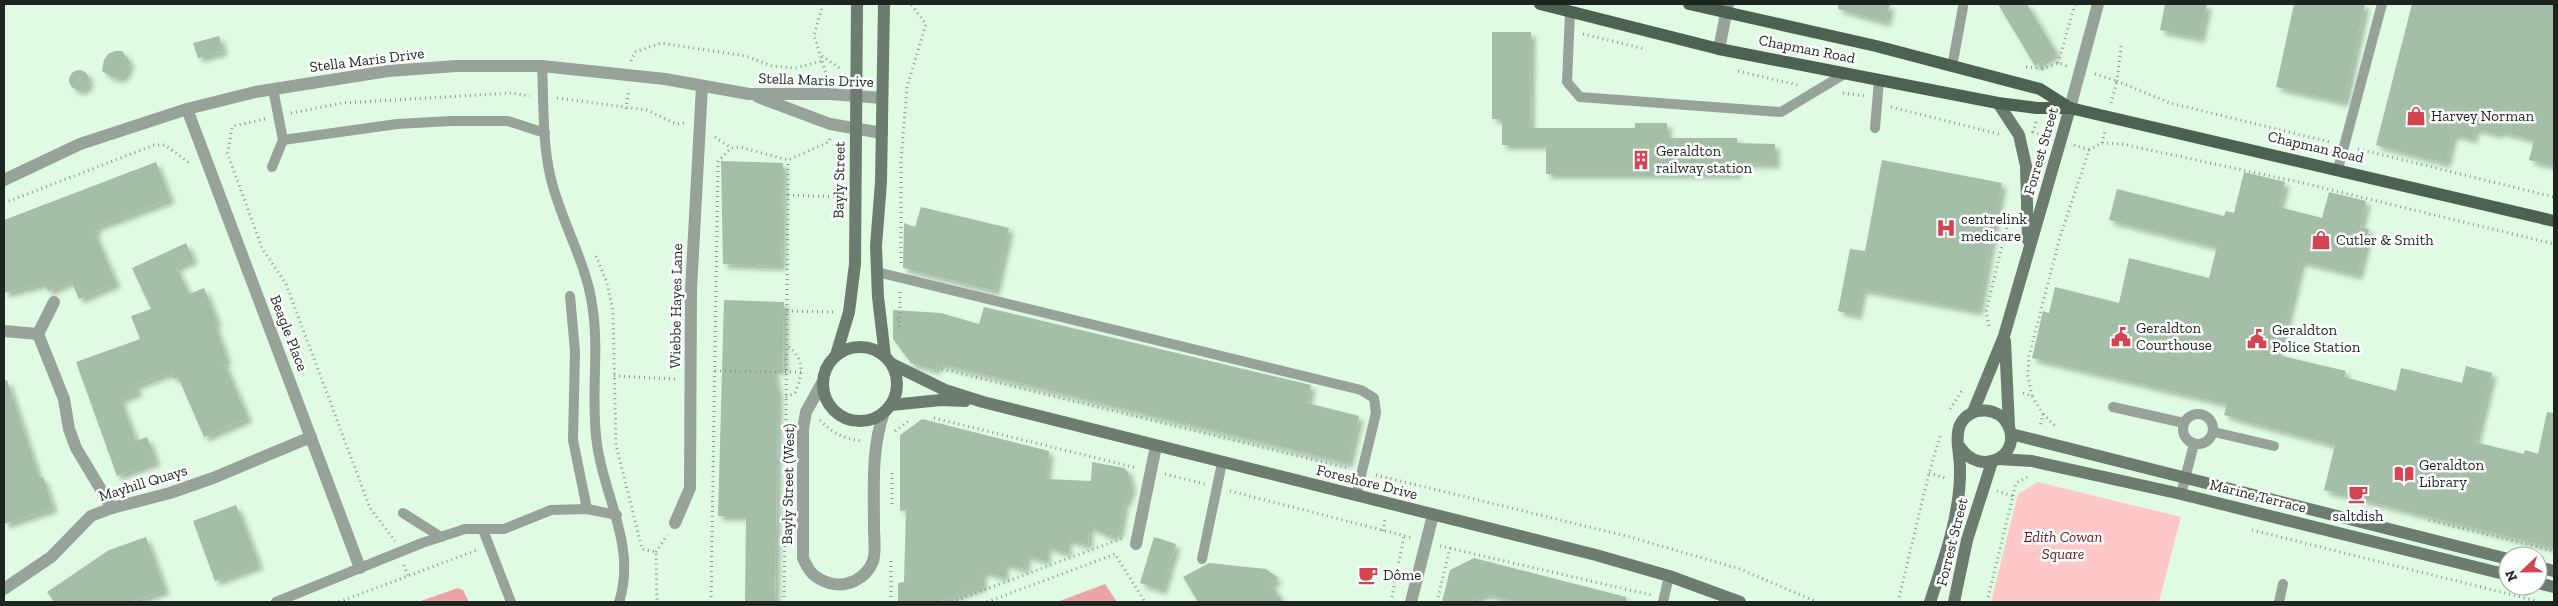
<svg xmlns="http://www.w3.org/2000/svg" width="2558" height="606" font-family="'Zilla Slab',serif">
<defs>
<filter id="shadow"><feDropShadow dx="4.5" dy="4.5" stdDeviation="2.5" flood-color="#0004"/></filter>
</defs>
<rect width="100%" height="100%" fill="#e0fbe3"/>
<polygon fill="#fdc8c7" points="2038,482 2181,517 2159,602 1991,602 2018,494"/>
<g fill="#eaa5a4">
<polygon points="1105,584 1117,602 1057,602"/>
<polygon points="458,588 463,590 469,602 418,602"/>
</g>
<g fill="#a4bea7" filter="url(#shadow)">
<polygon points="1838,4 1890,4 1886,22 1838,9"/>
<polygon points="1998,4 2027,4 2056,53 2035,66"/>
<polygon points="2165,4 2207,4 2200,38 2160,30"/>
<polygon points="2294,4 2365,4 2344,102 2276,87"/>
<polygon points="2412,4 2554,4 2554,166 2529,160 2534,140 2499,131 2498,134 2475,128 2473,139 2453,134 2446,163 2376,145"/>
<polygon points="1492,32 1531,32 1530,128 1635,128 1635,123 1667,123 1667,138 1737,138 1737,143 1775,144 1775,164 1737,163 1737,174 1546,174 1546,145 1502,145 1502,119 1492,119"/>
<polygon points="219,36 223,51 198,58 193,43"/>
<polygon points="115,51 122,51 130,62 125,75 119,78 112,77 102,71 104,60 108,54"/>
<circle cx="79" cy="80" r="10"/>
<polygon points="1882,160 2002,183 1978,311 1862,289 1857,315 1838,311 1850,249 1865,251"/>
<polygon points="721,161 783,163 781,266 723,264"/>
<polygon points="156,162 170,199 95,227 97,231 94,232 116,283 79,299 71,281 48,291 44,283 4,293 4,220"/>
<polygon points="2244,172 2285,182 2279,207 2322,218 2329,192 2366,201 2360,227 2369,229 2358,275 2301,261 2278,355 2346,371 2344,377 2396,391 2401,368 2462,383 2466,366 2492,373 2475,442 2524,454 2525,450 2538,454 2547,412 2554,413 2554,548 2324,490 2335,445 2224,415 2227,404 2032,358 2043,311 2049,313 2055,287 2119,303 2129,258 2209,278 2217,247 2109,220 2117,189 2224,216 2226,211 2234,213"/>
<polygon points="921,207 1009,228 995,291 903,268 904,223 915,227"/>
<polygon points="186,243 193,259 176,267 189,294 204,288 217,322 214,323 227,360 223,361 248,418 204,437 178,377 173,379 171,372 135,385 138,392 120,399 136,441 147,437 156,461 117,476 76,362 140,339 131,316 151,309 132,268"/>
<polygon points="724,300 784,302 783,370 773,369 778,392 775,602 745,602 746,516 718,516"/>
<polygon points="984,307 1311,385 1307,403 1359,416 1348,463 938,363 936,370 911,363 893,339 893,310 941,313 979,324"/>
<polygon points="7,380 39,478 43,477 53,508 4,524 4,381"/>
<polygon points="922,419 1049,451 1046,479 1091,481 1092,462 1124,468 1128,472 1131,487 1127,500 1124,502 1119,533 1109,536 1089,526 1088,545 1067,539 1067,553 1046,546 1046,561 1026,555 1025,569 1004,563 1004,577 982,571 982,586 938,602 898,602 898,583 904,582 906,510 900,511 900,435"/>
<polygon points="236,505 259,565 215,581 193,521"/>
<polygon points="146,537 165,590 131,602 54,602 47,592 109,550"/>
<polygon points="1154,537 1176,544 1162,590 1140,583"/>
<polygon points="1474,558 1626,597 1626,602 1518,602 1485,594 1470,602 1442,602 1450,570"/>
<polygon points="1209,563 1266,569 1278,578 1271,584 1283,602 1198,602 1183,577"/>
</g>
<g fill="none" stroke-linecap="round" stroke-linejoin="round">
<g stroke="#889b8b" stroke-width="3" stroke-dasharray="1 4" stroke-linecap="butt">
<polyline points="823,4 814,35 828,80"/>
<polyline points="1583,34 1645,49"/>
<polyline points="2121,46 2117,81 2170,103 2330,142"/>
<polyline points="822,56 841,69"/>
<polyline points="631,61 635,52 661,43 746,56 772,66 796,68 822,61"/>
<polyline points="2058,63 2075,4"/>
<polyline points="2026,67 2042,68"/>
<polyline points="2042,69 2058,63 2067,66"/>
<polyline points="1738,71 1798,85"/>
<polyline points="2095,74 2117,81 2111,103"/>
<polyline points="1843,93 1865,96"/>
<polyline points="557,98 647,110 676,124 684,123"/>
<polyline points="1891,107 1999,134"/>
<polyline points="626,109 629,89"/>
<polyline points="291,113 343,103 512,93 530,96"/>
<path d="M265,119L233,126C229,135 231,143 227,152L262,248L286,284L370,508L395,541"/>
<polyline points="2036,122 2033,132 2046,136"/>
<polyline points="715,137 731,148"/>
<polyline points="2102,143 2105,131"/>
<polyline points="2074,145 2089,150"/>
<polyline points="2358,149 2554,197"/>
<polyline points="788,195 841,197"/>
<polyline points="4,203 154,145 165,145 191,164"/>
<polyline points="596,256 607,283 613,311 616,445 642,549 656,552 657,602"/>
<polyline points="901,263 901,162 907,87 926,24 911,4"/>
<polyline points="900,292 900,319"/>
<polyline points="787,311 833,312"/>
<polyline points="897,319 900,319 899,329"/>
<polyline points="1989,326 1986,312 2010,213"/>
<polyline points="942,369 1348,468"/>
<polyline points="715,371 801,372"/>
<polyline points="614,376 676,379"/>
<polyline points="2023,393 2032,396 2043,414 2040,427"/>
<polyline points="2032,396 2028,376 2029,356 2060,237 2089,150 2102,143 2122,144 2303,183 2554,244"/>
<path d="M786,397L795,393C803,375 805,357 787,346"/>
<polyline points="1950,409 1963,389"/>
<polyline points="2043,414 2057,428"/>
<polyline points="934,418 1137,468"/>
<path d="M820,420C832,433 844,439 862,441"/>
<polyline points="786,425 788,160"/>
<polyline points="895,431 910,420"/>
<polyline points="1929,473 1945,478"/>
<polyline points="1165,474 1205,484"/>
<polyline points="1376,475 1630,537 1740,569 1817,602"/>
<polyline points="1230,491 1413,538"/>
<polyline points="2013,496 2016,483 2027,477"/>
<polyline points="892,504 892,470"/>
<polyline points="2429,520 2554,551"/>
<polyline points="2252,530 2537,601"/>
<polyline points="1383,531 1385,519"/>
<polyline points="1440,546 1651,595"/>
<polyline points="656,552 667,535"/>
<polyline points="404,565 408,576"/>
<polyline points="339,602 477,550"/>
<polyline points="711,602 718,162 731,148 740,147 788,160 829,142 830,138"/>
<polyline points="784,602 785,511"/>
<polyline points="891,602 891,560"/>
<polyline points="952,602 1123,538"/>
<polyline points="987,602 1115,554 1145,602"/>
<polyline points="1391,602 1404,536"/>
<polyline points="1437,602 1450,548"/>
<polyline points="1898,602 1929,473 1941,433"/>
<polyline points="1987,602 2013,496 1997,491"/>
</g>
<g stroke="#97a298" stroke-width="10">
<polyline points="1570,12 1567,82 1580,97 1781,112 1846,73"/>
<path d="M542,66C544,104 542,143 551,179C561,221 586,262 592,304C600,351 590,398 597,444C604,497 637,547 619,602"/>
<polyline points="1952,67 1963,7"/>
<polyline points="1875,128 1879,80"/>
<polyline points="283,140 397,124 451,121 508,121 545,133"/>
<polyline points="272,167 283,140 273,89"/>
<polyline points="2338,169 2382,4"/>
<polyline points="877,272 1361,390 1374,398 1376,413 1356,496"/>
<polyline points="570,296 575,351 573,440 587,509"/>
<polyline points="2113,407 2184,423"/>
<circle cx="2198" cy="429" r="15"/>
<polyline points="2214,432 2274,446"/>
<polyline points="2181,494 2194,444"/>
<polyline points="403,513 441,537"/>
<polyline points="483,530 511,602"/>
<polyline points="1202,559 1222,463"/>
<polyline points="276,602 422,543 465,529 504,529 551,510 587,509 617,515"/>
<polyline points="1663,602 1669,576"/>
<polyline points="2279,602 2283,584"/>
</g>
<g stroke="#97a298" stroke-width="12">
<polyline points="1719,49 1728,4"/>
<polyline points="758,97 830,124 882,133"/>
<polyline points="2070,108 2098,4"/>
<polyline points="187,109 360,568"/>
<polyline points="4,180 80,144 187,109 255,92 388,71 457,66 542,66 665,79 749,94 830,94 882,98"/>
<polyline points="4,331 38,334"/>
<polyline points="38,334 64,399 69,429 76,448 112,508"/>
<polyline points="38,334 54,302"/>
<path d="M822,383L806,412L803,429V558C809,572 814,578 829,583C847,588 866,579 873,561C876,552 874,537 874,527C874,489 871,449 884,412"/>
<polyline points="675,523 690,488 691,290 702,86"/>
<polyline points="1136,544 1156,446"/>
<polyline points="4,589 51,557 91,516 112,508 170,493 213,478 311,437"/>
<polyline points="1411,602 1433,515"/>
</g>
<g stroke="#6c7c6e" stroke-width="12">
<polyline points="884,4 881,182 876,246 878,297 885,356"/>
<polyline points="1998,103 2019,135 2026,166 2028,240"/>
<polyline points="2005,341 2009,426"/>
<circle cx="860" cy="384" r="37"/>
<polyline points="836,355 849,312 855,264 857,4"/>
<polyline points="892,364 945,390 983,402 1596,555 1669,576 1740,602"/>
<polyline points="891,405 941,400 965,401"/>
<polyline points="1973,412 2004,336 2070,108"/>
<polyline points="2011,434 2508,559"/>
<polyline points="1998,459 2032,461 2181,494 2508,575"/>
<polyline points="2538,567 2554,571"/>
<polyline points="2538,583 2554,587"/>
<path d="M1930,602C1944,560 1961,513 1960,468C1960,455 1954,435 1961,423C1972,405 1999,407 2008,425C2023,456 1980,478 1960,447"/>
<polyline points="1954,602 1967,540 1992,462"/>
</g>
<g stroke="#4d6150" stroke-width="12">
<polyline points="1540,4 1719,49 1998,103 2037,108 2070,108 2554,221"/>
<polyline points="1689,4 1876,46 2040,89 2070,108"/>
</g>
</g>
<defs>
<symbol id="shop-bare" viewBox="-9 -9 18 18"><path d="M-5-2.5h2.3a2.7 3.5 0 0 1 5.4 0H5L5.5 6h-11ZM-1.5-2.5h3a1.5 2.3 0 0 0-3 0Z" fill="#d54551" stroke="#fff" stroke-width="2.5" paint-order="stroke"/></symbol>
<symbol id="building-bare" viewBox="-9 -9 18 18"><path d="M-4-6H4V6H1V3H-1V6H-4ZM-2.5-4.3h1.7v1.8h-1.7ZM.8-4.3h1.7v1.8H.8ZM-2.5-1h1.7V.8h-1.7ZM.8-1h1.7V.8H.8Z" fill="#d54551" stroke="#fff" stroke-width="2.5" paint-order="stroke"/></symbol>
<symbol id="hospital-bare" viewBox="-9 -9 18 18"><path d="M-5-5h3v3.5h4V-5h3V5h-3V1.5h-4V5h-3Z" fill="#d54551" stroke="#fff" stroke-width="2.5" paint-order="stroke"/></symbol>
<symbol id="civic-bare" viewBox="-9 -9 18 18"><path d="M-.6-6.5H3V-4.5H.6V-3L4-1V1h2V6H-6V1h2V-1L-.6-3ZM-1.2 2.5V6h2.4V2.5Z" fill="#d54551" stroke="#fff" stroke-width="2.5" paint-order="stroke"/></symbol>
<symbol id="library-bare" viewBox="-9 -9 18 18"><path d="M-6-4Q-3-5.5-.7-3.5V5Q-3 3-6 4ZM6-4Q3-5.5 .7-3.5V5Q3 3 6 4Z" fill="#d54551" stroke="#fff" stroke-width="2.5" paint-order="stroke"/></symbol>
<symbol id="cafe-bare" viewBox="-9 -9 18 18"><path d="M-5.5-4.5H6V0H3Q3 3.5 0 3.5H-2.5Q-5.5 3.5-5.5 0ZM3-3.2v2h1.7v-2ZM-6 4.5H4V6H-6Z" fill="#d54551" stroke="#fff" stroke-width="2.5" paint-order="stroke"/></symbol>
</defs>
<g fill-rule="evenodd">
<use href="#shop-bare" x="2402" y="102" width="28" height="28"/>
<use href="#building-bare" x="1627" y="146" width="28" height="28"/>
<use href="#hospital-bare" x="1932" y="214" width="28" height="28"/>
<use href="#shop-bare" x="2307" y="226" width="28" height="28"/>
<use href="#civic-bare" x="2107" y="323" width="28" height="28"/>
<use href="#civic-bare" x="2243" y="325" width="28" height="28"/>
<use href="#library-bare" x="2390" y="460" width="28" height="28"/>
<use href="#cafe-bare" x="2344" y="480" width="28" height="28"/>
<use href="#cafe-bare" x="1354" y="561" width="28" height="28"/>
</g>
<g text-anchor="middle" stroke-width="5" stroke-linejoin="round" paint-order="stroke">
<g font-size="15" fill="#1c261e" stroke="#fff">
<text transform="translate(1807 49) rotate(11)" y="5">Chapman Road</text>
<text transform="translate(367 60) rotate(-7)" y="5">Stella Maris Drive</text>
<text transform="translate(816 80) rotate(2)" y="5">Stella Maris Drive</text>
<text transform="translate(2316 147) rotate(13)" y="5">Chapman Road</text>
<text transform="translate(2041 151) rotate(-74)" y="5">Forrest Street</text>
<text transform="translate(839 180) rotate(-89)" y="5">Bayly Street</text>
<text transform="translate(676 306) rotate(-89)" y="5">Wiebbe Hayes Lane</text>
<text transform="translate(289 333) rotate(69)" y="5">Beagle Place</text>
<text transform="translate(1367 482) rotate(14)" y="5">Foreshore Drive</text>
<text transform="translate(143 483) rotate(-17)" y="5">Mayhill Quays</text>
<text transform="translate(788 484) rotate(-89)" y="5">Bayly Street (West)</text>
<text transform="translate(2258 496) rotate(14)" y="5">Marine Terrace</text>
<text transform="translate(1952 542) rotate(-76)" y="5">Forrest Street</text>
</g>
<g font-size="15" fill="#1c261e" stroke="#fff" text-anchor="start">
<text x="2431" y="121">Harvey Norman</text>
<text x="1656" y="156">Geraldton<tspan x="1656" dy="17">railway station</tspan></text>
<text x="1961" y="224">centrelink<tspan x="1961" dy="17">medicare</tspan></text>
<text x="2336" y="245">Cutler &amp; Smith</text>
<text x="2136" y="333">Geraldton<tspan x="2136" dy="17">Courthouse</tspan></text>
<text x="2272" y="335">Geraldton<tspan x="2272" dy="17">Police Station</tspan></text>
<text x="2419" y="470">Geraldton<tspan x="2419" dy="17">Library</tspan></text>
<text x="2358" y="521" text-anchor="middle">saltdish</text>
<text x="1383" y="580">Dôme</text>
</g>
<g font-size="15" font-style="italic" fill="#66161f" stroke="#fff">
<text x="2063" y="542">Edith Cowan<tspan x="2063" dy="17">Square</tspan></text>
</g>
</g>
<rect width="2558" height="606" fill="none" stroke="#1c261e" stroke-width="10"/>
<g transform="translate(2523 571) rotate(248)"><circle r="24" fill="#ffffff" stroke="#a4a8a5"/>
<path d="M0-4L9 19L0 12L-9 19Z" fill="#d54551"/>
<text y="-8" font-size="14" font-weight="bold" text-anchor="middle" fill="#1c261e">N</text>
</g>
</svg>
